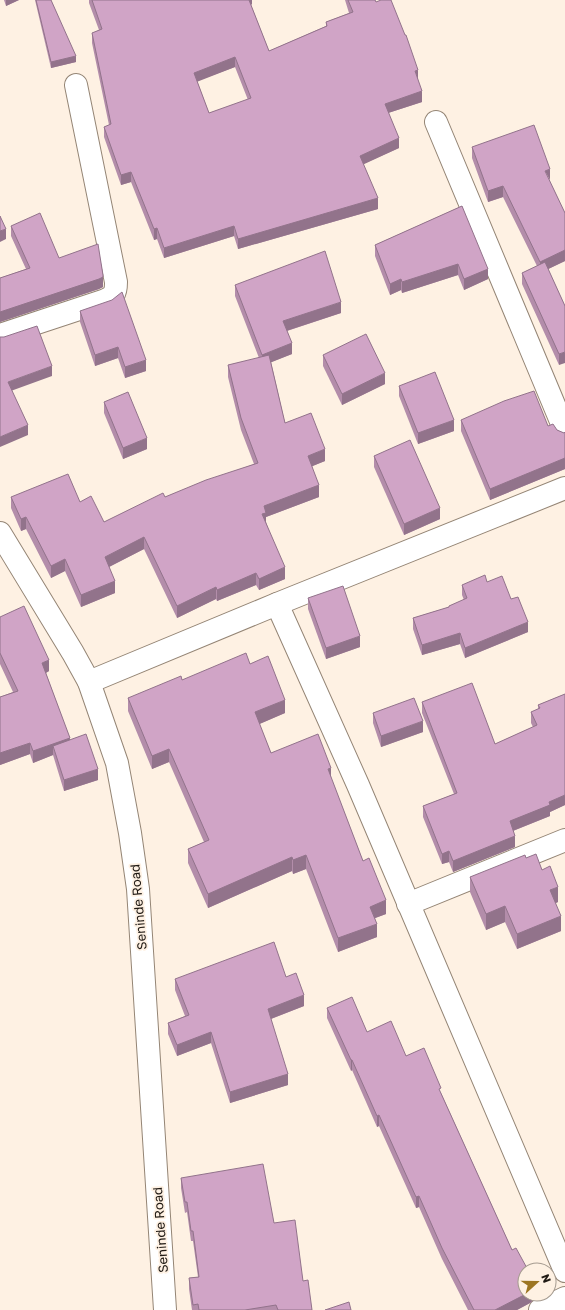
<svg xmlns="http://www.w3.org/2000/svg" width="565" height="1310" font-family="'Golos Text',sans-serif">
<rect width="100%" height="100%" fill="#fef1e3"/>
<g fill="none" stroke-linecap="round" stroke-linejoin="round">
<defs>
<g id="street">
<polyline points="436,122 565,431"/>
<path d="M0,335L103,301C114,297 116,293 116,282L76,85"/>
<polyline points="0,533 73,653 89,682 117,763 130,833 138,889 165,1310"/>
<polyline points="277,604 358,785 565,1271"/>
<polyline points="89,682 277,604 565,488"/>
<polyline points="408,904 565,840"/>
<polyline points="540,1310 565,1298"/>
</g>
</defs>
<use href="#street" stroke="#948575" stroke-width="24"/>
<use href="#street" stroke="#fff" stroke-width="22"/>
</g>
<g fill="#b38daa" fill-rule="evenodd">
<polygon points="4,0 19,0 6,6"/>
<polygon points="35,0 51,0 76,62 51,68"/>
<path d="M89,0H252V4L251,5L269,51L326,26V22L349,13L345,0H375L418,81L422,102L388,113L399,148L363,164L378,209L238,249L234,236L164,258L157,239L154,240L131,182L121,185L104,137V127L109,125L92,43V33L99,30L89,3ZM235,67L248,100L209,113L197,81Z"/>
<polygon points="472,147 549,180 565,213 565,261 548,269 565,306 559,365 522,284 522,273 537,266 503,197 488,202 472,158"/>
<polygon points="462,206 488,279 464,290 458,275 402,293 401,290 390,295 375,256 375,245"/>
<polygon points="11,226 59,258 103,285 103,287 99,289 0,322 0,278 26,269 11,236"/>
<polygon points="235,285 341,313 287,331 292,354 271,362 285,423 325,461 312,466 319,497 266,517 266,522 285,579 259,590 256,585 217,601 216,599 177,618 144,549 109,567 115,593 81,607 65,571 51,578 26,529 21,531 11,508 11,497 80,502 104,522 165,497 254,464 241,430 228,377 228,365 259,358 235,296"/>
<polygon points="80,311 146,371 125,378 118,358 95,366 80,322"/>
<polygon points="323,355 385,384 342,405 323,366"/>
<polygon points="399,386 454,431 418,444 399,396"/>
<polygon points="104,402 147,449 123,459 104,413"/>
<polygon points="461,420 548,426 564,433 565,432 565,469 490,500 461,431"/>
<polygon points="374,456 440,519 404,535 374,467"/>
<polygon points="487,582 511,599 528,632 465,658 460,644 422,655 413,629 413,618 449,607 449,606 464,600 462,595 462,585"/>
<polygon points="308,598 360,647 326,659 308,609"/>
<polygon points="0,617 49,671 46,673 70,740 98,780 64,791 53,755 33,763 30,754 0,765 0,697 13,692 0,664"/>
<polygon points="250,664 285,713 259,724 271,753 331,779 363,861 386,914 375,918 377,937 338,952 306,869 293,874 292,871 208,908 188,863 188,849 204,842 169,762 152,769 128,711 128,698 182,680"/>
<polygon points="565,694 565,805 550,812 550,816 513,831 515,847 453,872 449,862 442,864 423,817 423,806 454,794 422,713 422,702 495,744 533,727 531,723 531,712 538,709 538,705"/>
<polygon points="373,713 423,732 381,747 373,723"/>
<polygon points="526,858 542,870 558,902 555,903 561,931 517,949 505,922 486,930 470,892 470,877"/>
<polygon points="286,977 304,1006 271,1019 288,1085 230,1103 211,1043 177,1056 168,1034 168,1023 185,1016 175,990 175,979"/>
<polygon points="327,1008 406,1056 441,1093 512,1250 536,1294 536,1298 530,1303 517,1310 468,1310 442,1259 419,1207 416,1208 379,1126 377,1127 352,1070 351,1071 327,1018"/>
<polygon points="181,1178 274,1223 303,1281 312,1310 192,1310 189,1289 189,1278 198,1277 193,1241 191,1241 187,1212 185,1213 181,1188"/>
</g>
<g fill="#92738b">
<polygon points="6,0 19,0 6,6"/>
<polygon points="247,0 252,0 252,4 247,6"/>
<polygon points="76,56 76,62 51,68 51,62"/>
<polygon points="235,57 235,67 194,83 194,73"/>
<polygon points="418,70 418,81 415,71"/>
<polygon points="422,91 422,102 385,114 385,104"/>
<polygon points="399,138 399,148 360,166 360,156"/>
<polygon points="550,169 550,180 545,171"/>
<polygon points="131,172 131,182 121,185 121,175"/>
<polygon points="503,186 503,197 488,202 488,191"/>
<polygon points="378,198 378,209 238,249 238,239"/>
<polygon points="234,226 234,236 164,258 164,248"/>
<polygon points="157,228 157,239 154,240 154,229"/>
<polygon points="6,229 6,239 0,242 0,231"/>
<polygon points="565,250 565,261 540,273 540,262"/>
<polygon points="458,264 458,275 402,293 402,282"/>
<polygon points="488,269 488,279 464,290 464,279"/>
<polygon points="103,275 103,287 99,289 0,322 0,312"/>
<polygon points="401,279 401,290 390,295 390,284"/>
<polygon points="341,302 341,313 283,332 283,321"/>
<polygon points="292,343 292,354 262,366 262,355"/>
<polygon points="118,347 118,358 95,366 95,355"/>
<polygon points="565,352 565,363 559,365 559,354"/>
<polygon points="146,360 146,371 125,378 125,367"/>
<polygon points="52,366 52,376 8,392 8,382"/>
<polygon points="385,373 385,384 342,405 342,394"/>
<polygon points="454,420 454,431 418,444 418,433"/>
<polygon points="28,425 28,435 0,447 0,437"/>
<polygon points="147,438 147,449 123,459 123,448"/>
<polygon points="325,449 325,461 308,468 308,456"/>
<polygon points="565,458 565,469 490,500 490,489"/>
<polygon points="319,485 319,497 266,517 266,524 262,514 264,506"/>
<polygon points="440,508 440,519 404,535 404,524"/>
<polygon points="26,517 26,529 21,531 21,519"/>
<polygon points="144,537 144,549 105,569 105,557"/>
<polygon points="65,559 65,571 51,578 51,566"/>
<polygon points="285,567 285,579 259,590 259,579"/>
<polygon points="256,573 256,585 217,601 217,590"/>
<polygon points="115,581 115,593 81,607 81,595"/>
<polygon points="216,587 216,599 177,618 177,606"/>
<polygon points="528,622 528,632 465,658 465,648"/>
<polygon points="460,633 460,644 422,655 422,645"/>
<polygon points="360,636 360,647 326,659 326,648"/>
<polygon points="49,660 49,671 42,675 42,663"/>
<polygon points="285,700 285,713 255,726 255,712"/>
<polygon points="423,721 423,732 381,747 381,736"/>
<polygon points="70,738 70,749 53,746 53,755 33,763 33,751"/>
<polygon points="30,743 30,754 0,765 0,753"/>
<polygon points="169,749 169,762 152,769 152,756"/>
<polygon points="331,768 331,781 328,769"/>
<polygon points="98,769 98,780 64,791 64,780"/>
<polygon points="565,795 565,805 550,812 550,816 510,832 510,821 549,802"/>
<polygon points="515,836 515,847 453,872 453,861"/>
<polygon points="449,851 449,862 442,864 442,854"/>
<polygon points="306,855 306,869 293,874 293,860"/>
<polygon points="292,857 292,871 208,908 208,894"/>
<polygon points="558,887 558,902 550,906 550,890"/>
<polygon points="386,900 386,914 370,920 370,907"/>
<polygon points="505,906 505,922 486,930 486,914"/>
<polygon points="561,916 561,931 517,949 517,934"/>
<polygon points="377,924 377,937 338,952 338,938"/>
<polygon points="304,995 304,1006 268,1020 268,1009"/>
<polygon points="211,1032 211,1043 177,1056 177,1045"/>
<polygon points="351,1060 352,1060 352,1070 351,1071"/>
<polygon points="288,1074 288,1085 230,1103 230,1092"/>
<polygon points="379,1115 379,1126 377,1127 377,1116"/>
<polygon points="419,1196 419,1207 416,1208 416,1197"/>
<polygon points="526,1294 536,1294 536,1298 530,1303 517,1310 495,1310"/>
</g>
<g fill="#d0a4c6" stroke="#92738b" fill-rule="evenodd">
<polygon points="36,0 51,0 76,56 51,62"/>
<path d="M92,0H249L269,51L327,26L326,22L353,12L348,0H375L376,2L381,0H391L405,35H406L418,70L415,71L422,91L385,104L399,138L360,156L378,198L238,239L234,226L164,248L157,228L154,229L131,172L121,175L104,127L111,124L92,33L102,29ZM235,57L251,98L209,113L194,73Z"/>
<polygon points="534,125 550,169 545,171 565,213 565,250 540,262 503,186 488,191 472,147"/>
<polygon points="462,206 488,269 464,279 458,264 402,282 401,279 390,284 375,245"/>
<polygon points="40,213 59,258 98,244 103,275 103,277 99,279 0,312 0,278 30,268 11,226"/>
<polygon points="0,216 6,229 0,231"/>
<polygon points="325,251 341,302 283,321 292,343 262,355 235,285"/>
<polygon points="545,262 565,306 565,352 559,354 522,273"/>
<polygon points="122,292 146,360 125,367 118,347 95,355 80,311 112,300"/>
<polygon points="37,326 52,366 8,382 28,425 0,437 0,337 4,337"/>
<polygon points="366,334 385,373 342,394 323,355"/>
<polygon points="269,355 285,423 311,413 325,449 308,456 319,485 264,506 266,513 262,514 285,567 259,579 256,573 217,590 216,587 177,606 144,537 105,557 115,581 81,595 65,559 51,566 26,517 21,519 11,497 68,474 80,502 91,496 104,522 163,493 165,497 206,480 258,463 241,418 228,365"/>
<polygon points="435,372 454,420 418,433 399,386"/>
<polygon points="534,391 548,426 553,424 557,430 564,433 565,432 565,458 490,489 461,420 504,401"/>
<polygon points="128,392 147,438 123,448 104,402"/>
<polygon points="410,440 440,508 404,524 374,456"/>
<polygon points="485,575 487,582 502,576 511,599 518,597 528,622 465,648 460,633 422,645 413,618 449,607 449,606 467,598 462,585"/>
<polygon points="343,586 360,636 326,648 308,598"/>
<polygon points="24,606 49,660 42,663 70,738 33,751 30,743 0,753 0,697 18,691 0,653 0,617"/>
<polygon points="246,653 250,664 268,656 285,700 255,712 271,753 318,734 331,768 328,769 363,861 369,858 386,900 370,907 377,924 338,938 306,855 293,860 292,857 208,894 188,849 209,840 169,749 152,756 128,698 181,676 182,680"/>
<polygon points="472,683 495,744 537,725 531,712 540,708 538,705 565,694 565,795 549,802 550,805 510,821 515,836 453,861 449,851 442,854 423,806 457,793 422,702"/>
<polygon points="414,698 423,721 381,736 373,713"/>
<polygon points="86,734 98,769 64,780 53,746"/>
<polygon points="536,854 542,870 550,866 558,887 550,890 561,916 517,934 505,906 486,914 470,877 525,855 526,858"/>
<polygon points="274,942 286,977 296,973 304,995 268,1009 288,1074 230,1092 211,1032 177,1045 168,1023 189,1015 175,979"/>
<polygon points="352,997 367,1032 391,1021 406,1056 424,1048 441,1088 439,1089 512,1250 516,1248 528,1270 525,1270 525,1294 526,1294 495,1310 474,1310 442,1248 419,1196 416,1197 379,1115 377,1116 352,1060 351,1060 327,1008"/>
<polygon points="263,1164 274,1223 295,1220 303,1281 308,1280 312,1310 278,1310 276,1305 245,1310 199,1310 198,1304 193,1305 189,1278 199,1277 193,1231 191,1231 187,1202 185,1202 181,1178"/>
<polygon points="349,1302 351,1310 325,1310"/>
</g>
<g text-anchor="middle" stroke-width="3.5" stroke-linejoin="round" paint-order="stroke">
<g font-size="13" fill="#201a14" stroke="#fef1e3">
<text transform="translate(138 907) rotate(-95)" y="5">Seninde Road</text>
<text transform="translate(160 1230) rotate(-94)" y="5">Seninde Road</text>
</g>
</g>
<g transform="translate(537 1282) rotate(69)"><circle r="19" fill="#fef1e3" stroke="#a59b90"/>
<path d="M0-3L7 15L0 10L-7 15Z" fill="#9c7522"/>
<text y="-6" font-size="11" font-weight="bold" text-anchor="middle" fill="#201a14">N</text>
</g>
</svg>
